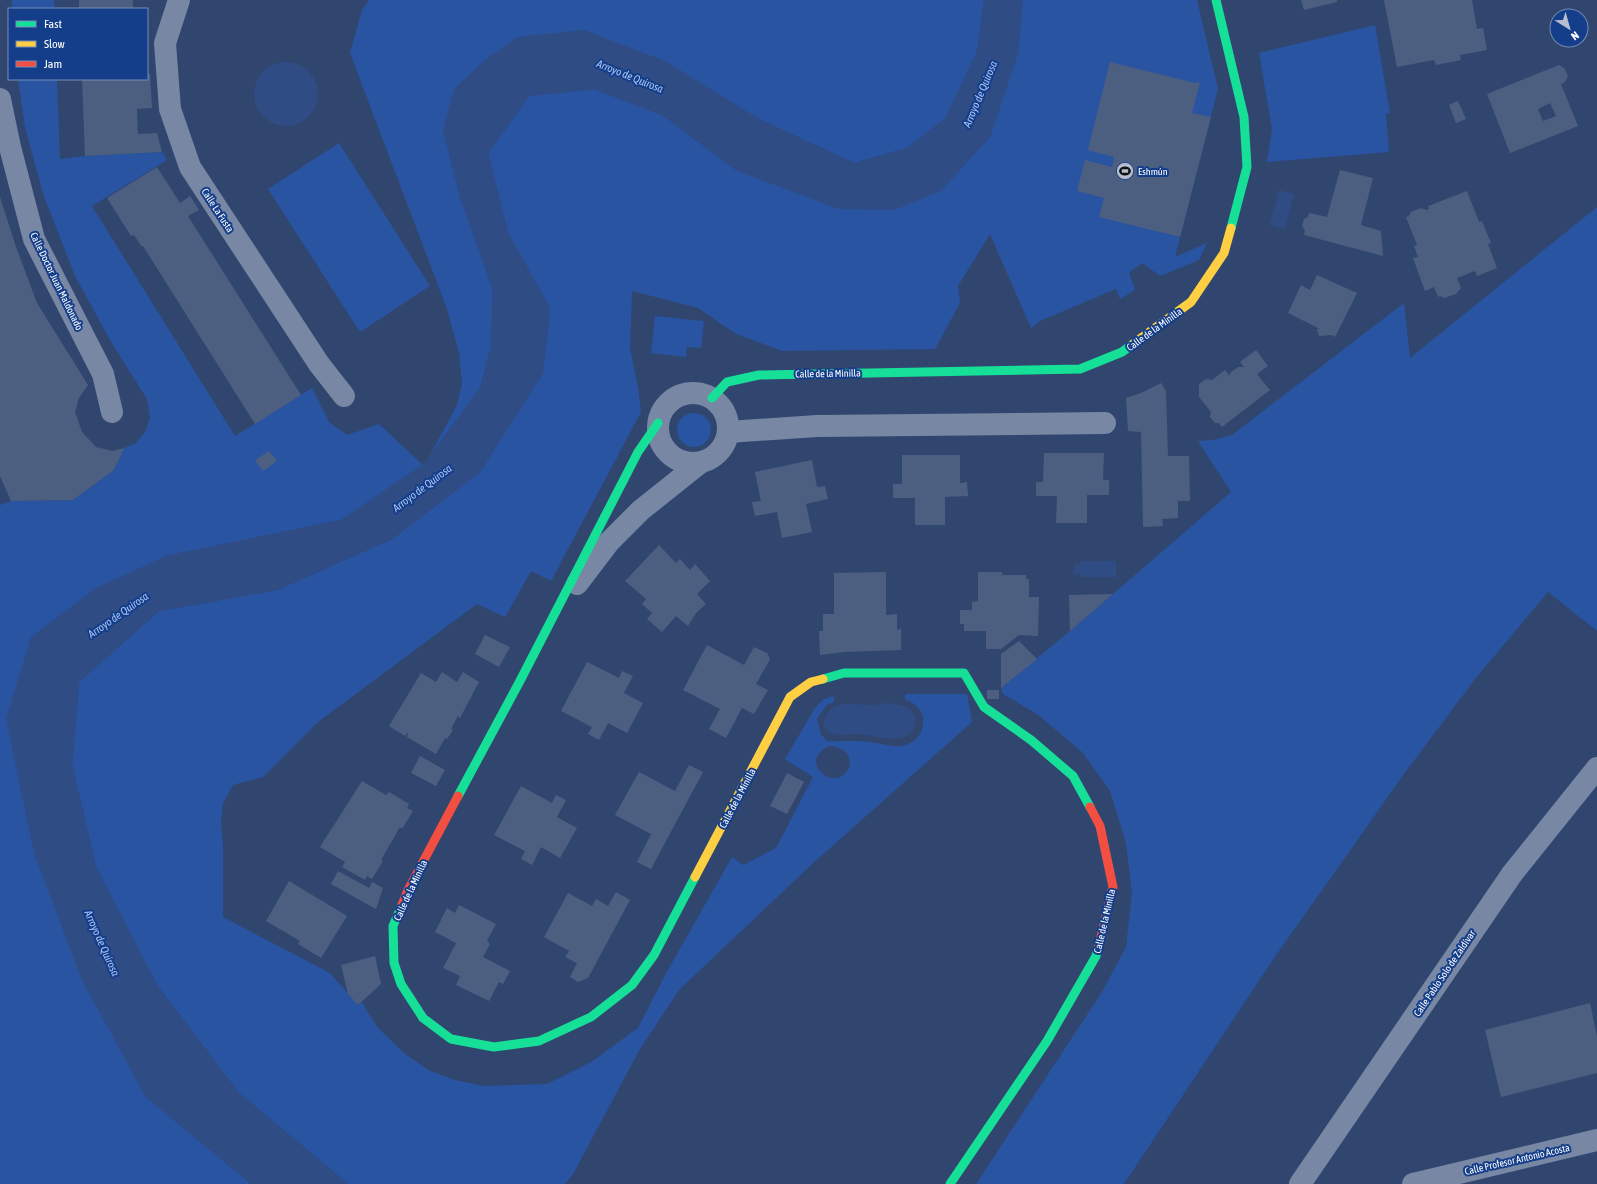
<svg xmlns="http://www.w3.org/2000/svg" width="1597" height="1184" font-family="'Asap Condensed',sans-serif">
<rect width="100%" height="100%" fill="#30466f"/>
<g fill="#2954a1" fill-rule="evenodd">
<polygon points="12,0 54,0 55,9 12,9"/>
<polygon points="369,0 984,0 977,52 945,119 907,148 854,163 759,119 584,30 443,130 460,197 493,290 491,347 480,388 429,457 457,405 462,383 459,353 447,309 350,53 362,10"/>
<path d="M1023,0H1197L1218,89L1175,257L1207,243L1199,260L1160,276L1142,263L1129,273L1135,290L1120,299L1116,289L1040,321L1031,328L990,234L958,286L960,303L935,349L782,351L736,334L698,308L632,291L630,348L638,388L641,412L551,581L531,571L505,617L477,604L318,722L263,777L233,785L223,804L221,821L223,847V917L330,973L358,1005L362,1002L370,1016L379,1029L404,1053L430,1071L455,1080L484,1086L547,1084L591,1062L638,1028L665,975L732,857L743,865L776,848L813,777L785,759L815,708L824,699L834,696V702L827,705L817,719L821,734L827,741C841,742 854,740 868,742C886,743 901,753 917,738C922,732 924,725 923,718C922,709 913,702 905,699V694H967L972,722L811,865L679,990L640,1049L573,1174L565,1184H348L239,1093L157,985L96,867L72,765L79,682L159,611L277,590L392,539L480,472L543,373L550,308L508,233L488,153L529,96L594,89L662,115L737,171L894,210ZM829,746C840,746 853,753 849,767C838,795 795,763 829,746Z"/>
<polygon points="1375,25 1390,113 1386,114 1389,152 1267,162 1272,129 1259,53"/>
<polygon points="18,79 57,79 60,159 85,156 162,152 167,160 92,206 235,436 312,388 329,422 347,435 379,424 423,465 341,520 166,556 31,637 145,1096 251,1184 0,1184 0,505 11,501 73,500 114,470 124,448 136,443 145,432 150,418 147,399 110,340 75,276 43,194 25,127"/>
<polygon points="339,143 430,286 360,332 268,189"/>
<polygon points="1597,207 1597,631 1548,592 1475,679 1404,774 1272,961 1124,1184 976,1184 1102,992 1126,947 1132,893 1126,843 1110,791 1082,752 1037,714 1003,694 1001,688 1070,631 1231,492 1198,441 1213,440 1232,435 1404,303 1410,358"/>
<polygon points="655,316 704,321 701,348 687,347 686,357 651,353"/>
<circle cx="694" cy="430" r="17"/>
</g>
<g fill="#304c84">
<polygon points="984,0 1023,0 1018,54 990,137 941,191 894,210 839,209 737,171 662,115 594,89 529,96 488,153 508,233 550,308 543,373 480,472 392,539 277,590 159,611 79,682 72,765 96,867 157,985 239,1093 348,1184 251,1184 145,1096 81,978 34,853 6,719 31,637 96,588 166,556 341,520 422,465 429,457 480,388 491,347 493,290 460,197 443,130 454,89 484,61 517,37 584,30 667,62 759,119 854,163 907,148 945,119 977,52"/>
<circle cx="286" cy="94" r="32"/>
<polygon points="1279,190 1294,194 1285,230 1270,225"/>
<polygon points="1081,561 1116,561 1116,577 1081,577 1081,574 1074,574 1074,565 1081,564"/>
<path d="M885,703C897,703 922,708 914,727C913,731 909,735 904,737C893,742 869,734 856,734C849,734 841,736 835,734C831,733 826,732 825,728C823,724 824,720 826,716C835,699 854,705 870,705C875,705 880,704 885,703Z"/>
</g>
<g fill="#4d5f80" fill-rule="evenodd">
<rect x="79" y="0" width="54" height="9"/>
<polygon points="1301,0 1337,0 1337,2 1304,10"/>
<polygon points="1384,0 1472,0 1477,29 1483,28 1487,50 1460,55 1461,60 1436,65 1434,60 1397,67"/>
<polygon points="1110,62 1195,83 1200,82 1192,113 1211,117 1180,237 1099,217 1104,198 1077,191 1085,160 1112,167 1114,157 1088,150"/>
<path d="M1559,65L1564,68L1568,76L1565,82L1561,84L1578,126L1510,153L1487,94ZM1550,103L1556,116L1543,121L1538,109Z"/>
<polygon points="147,74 150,74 152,108 137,109 138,134 157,133 162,152 85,156 82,79 147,79"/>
<polygon points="1458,101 1466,119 1456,123 1449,105"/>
<polygon points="157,167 180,203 190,196 199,210 188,216 301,395 255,424 143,246 142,247 134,235 131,236 107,198"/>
<polygon points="1340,170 1373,178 1361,225 1381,231 1383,256 1304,235 1305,230 1302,226 1304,219 1308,217 1309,213 1327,217"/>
<polygon points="1467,191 1479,222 1482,221 1491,243 1488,244 1497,268 1477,276 1475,271 1457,278 1461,288 1456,294 1444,298 1440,296 1438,297 1434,287 1425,291 1413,258 1418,257 1414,246 1417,245 1406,217 1409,216 1411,212 1421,208 1426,210 1429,209 1428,206"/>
<polygon points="0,197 15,244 37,303 88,385 79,398 75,412 82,432 96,447 113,451 124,448 114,470 73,500 11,501 0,476"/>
<polygon points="1317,275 1357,293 1335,337 1332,335 1319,336 1317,329 1320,329 1288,313 1301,285 1310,290"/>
<polygon points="1256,350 1268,366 1257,374 1270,390 1222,427 1219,423 1215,423 1210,417 1211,412 1199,397 1199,384 1206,379 1212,380 1225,370 1230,376 1230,373 1238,367 1244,367 1240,362"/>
<polygon points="1161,383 1166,391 1168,456 1189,456 1190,501 1178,501 1178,518 1162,519 1163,526 1143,527 1141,432 1128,431 1126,398 1141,393"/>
<polygon points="269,451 277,461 263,471 255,460"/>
<polygon points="1044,453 1104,453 1103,480 1109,480 1109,495 1087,495 1087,523 1056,523 1057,496 1036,496 1036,482 1043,482"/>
<polygon points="902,455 960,455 960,483 967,482 968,496 945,497 945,525 915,525 915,498 893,498 893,484 902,484"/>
<polygon points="812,460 817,487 825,486 828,499 806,504 812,532 782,538 777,512 755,516 752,502 761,501 755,472"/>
<polygon points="659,545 676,563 680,559 690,570 695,564 710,581 697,594 706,604 696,613 688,626 676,616 662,632 647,619 652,613 642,604 646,599 625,581"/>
<polygon points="886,572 886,615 897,614 897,630 901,629 901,650 844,652 820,655 819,631 823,631 823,614 834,614 834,573"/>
<polygon points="978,572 1002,572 1002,575 1026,575 1026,579 1029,579 1029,597 1039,597 1038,636 1019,635 1001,649 986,649 986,631 964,631 964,624 960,624 960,610 972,610 972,602 978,601"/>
<polygon points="1113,594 1070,631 1069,595"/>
<polygon points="485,635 510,647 499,667 475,654"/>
<polygon points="1019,641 1037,659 1001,688 1001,654"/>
<polygon points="707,645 744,665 754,647 767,653 770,659 756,684 768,690 754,714 742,708 726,738 709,729 720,709 683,690"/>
<polygon points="587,662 619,678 622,671 633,676 624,693 643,703 627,733 608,723 599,740 588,734 592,727 561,711"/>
<polygon points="442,672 457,682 463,672 479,682 460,718 458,716 451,729 453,730 447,739 445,738 436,754 407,737 408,733 407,733 405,736 389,726 421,673 436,682"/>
<rect x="987" y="690" width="12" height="9"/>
<polygon points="420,756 445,770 436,786 411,773"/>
<polygon points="689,765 703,772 651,869 637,862 651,834 615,815 639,772 675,791"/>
<polygon points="787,773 804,782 787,814 770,806"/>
<polygon points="362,781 386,795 389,792 409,804 407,808 413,811 402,829 400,827 381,860 383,861 372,879 367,876 365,880 342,867 345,862 320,847"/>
<polygon points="521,786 552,803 556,795 566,800 557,817 577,828 560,858 541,847 532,865 521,859 525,851 494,835"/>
<polygon points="338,871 369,888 372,882 383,888 376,909 331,884"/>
<polygon points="289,881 347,916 321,958 298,944 300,941 266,921"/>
<polygon points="616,892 630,900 588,978 578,982 570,977 577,963 565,957 569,951 544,937 568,893 592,906 596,899 608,906"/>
<polygon points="459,905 496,924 487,941 490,944 483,957 510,971 503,984 499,982 489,1001 456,985 460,976 443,968 456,943 435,932 447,908 455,913"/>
<polygon points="375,956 381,984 358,1005 348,994 341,965"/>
<polygon points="1590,1003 1597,1036 1597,1073 1501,1097 1485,1030"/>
</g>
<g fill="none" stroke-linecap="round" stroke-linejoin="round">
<g stroke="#7787a4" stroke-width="22">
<polyline points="179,0 165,43 170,109 190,167 319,364 344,396"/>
<polyline points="0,99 10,147 34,239 103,374 112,412"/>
<circle cx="693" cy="428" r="35"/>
<polyline points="728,432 817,426 1105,423"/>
<polyline points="577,584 609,542 641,510 700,463"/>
<polyline points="1300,1184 1512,874 1597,768"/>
<polyline points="1413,1184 1597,1140"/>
</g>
<g stroke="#16e098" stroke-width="9">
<polyline points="1216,0 1244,117 1247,167 1231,228"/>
<polyline points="712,398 727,382 759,375 1080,369 1122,352 1133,344"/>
<polyline points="823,679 844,673 964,673 984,707 1031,740 1073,776 1090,807"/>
<polyline points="458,796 521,679 638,452 658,423"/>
<polyline points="402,905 393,926 394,963 401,984 423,1018 451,1039 494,1047 539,1041 591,1017 632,985 654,955 695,877"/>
<polyline points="950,1184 1047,1041 1096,956 1098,949"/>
</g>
<g stroke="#ffcf43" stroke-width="9">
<polyline points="1133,344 1191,302 1224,253 1231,228"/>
<polyline points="695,877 790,697 811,682 823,679"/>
</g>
<g stroke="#f24e42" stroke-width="9">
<polyline points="1090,807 1100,826 1113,887 1098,949"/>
<polyline points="402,905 408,890 458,796"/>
</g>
</g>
<defs>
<symbol id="stadium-disc" viewBox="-11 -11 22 22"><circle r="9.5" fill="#b7becd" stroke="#153e8a"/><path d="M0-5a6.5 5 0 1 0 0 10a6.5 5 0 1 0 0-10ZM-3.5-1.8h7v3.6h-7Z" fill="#111"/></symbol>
</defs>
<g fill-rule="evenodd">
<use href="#stadium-disc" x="1115" y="161" width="20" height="20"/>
</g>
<g text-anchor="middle" stroke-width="4" stroke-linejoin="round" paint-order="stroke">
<g font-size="10" fill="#fff" stroke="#153e8a" text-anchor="start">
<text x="1138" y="175">Eshmún</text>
</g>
<g font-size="10" fill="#fff" stroke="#153e8a">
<text transform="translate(218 210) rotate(57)" y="4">Calle La Fusta</text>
<text transform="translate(57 281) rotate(64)" y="4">Calle Doctor Juan Maldonado</text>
<text transform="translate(1154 329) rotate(-36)" y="4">Calle de la Minilla</text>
<text transform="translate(828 373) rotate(-1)" y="4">Calle de la Minilla</text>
<text transform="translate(737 798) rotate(-62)" y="4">Calle de la Minilla</text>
<text transform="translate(410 890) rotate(-65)" y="4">Calle de la Minilla</text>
<text transform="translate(1104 921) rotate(-77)" y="4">Calle de la Minilla</text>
<text transform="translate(1444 973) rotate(-56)" y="4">Calle Pablo Solo de Zaldívar</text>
<text transform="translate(1517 1159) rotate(-13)" y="4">Calle Profesor Antonio Acosta</text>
</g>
<g font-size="11" font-style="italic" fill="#a9c5f6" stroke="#153e8a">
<text transform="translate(630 76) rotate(22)" y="4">Arroyo de Quirosa</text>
<text transform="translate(980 94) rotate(-67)" y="4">Arroyo de Quirosa</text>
<text transform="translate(422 488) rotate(-37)" y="4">Arroyo de Quirosa</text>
<text transform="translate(118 615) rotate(-35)" y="4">Arroyo de Quirosa</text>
<text transform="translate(102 943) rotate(66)" y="4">Arroyo de Quirosa</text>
</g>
</g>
<rect x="8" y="8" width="140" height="72" fill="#153e8a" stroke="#738bb9"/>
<rect x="16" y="21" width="20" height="6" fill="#16e098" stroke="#738bb9"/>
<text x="44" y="28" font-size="12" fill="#ffffff">Fast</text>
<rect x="16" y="41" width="20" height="6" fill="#ffcf43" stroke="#738bb9"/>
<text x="44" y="48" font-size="12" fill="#ffffff">Slow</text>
<rect x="16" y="61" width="20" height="6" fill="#f24e42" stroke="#738bb9"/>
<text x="44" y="68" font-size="12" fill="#ffffff">Jam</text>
<g transform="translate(1569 28) rotate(143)"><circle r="19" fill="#153e8a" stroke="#738bb9"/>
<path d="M0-3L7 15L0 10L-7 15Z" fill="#b7becd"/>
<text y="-6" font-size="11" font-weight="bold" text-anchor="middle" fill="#ffffff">N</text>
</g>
</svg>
